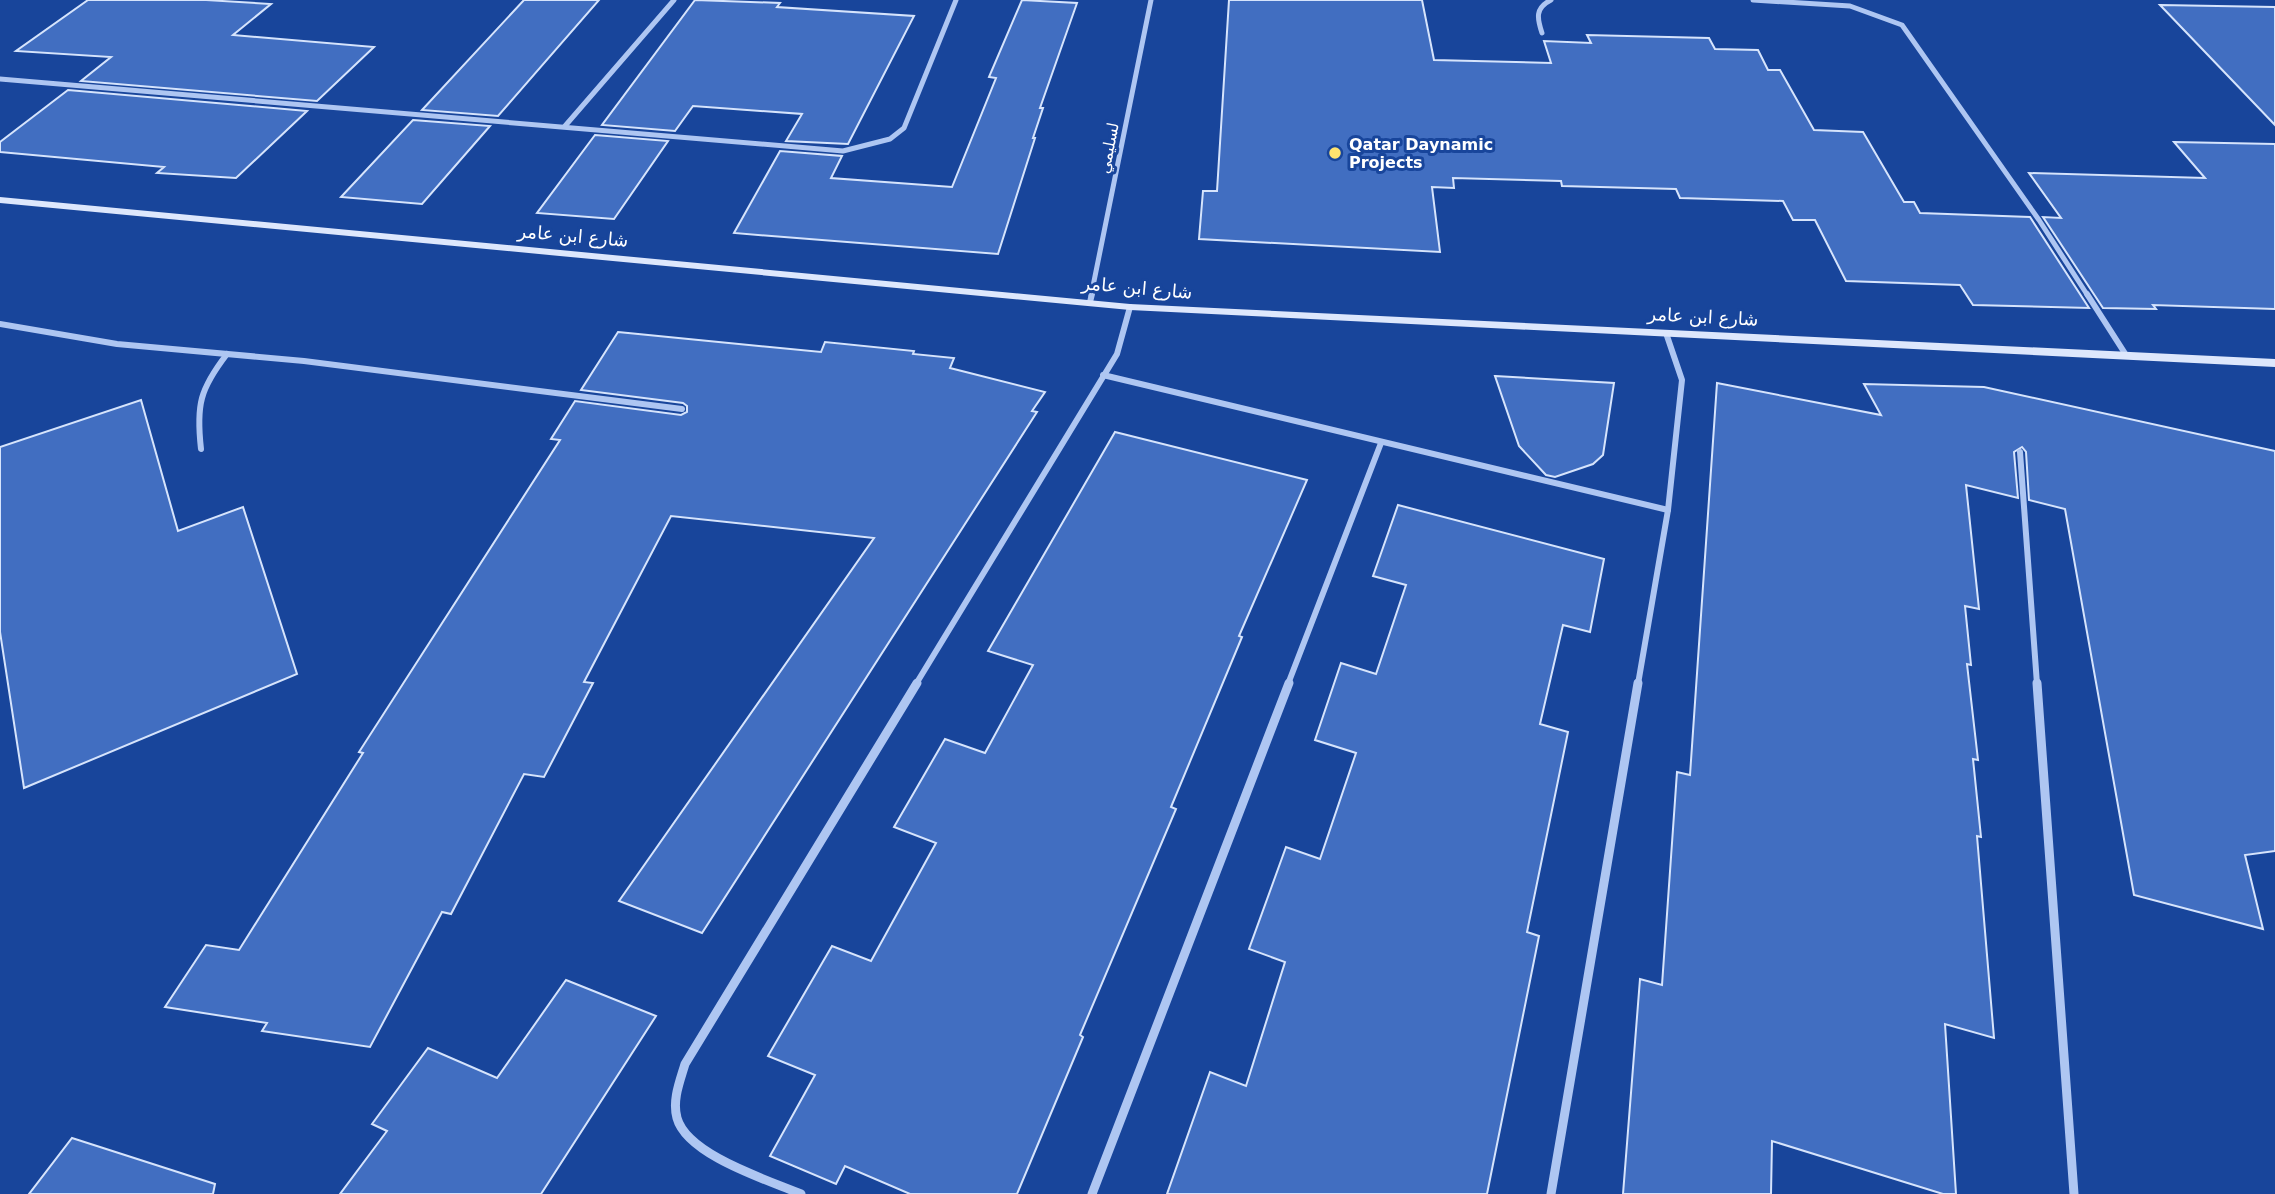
<svg xmlns="http://www.w3.org/2000/svg" width="2275" height="1194" font-family="'DejaVu Sans',Vazirmatn,sans-serif">
<rect width="100%" height="100%" fill="#18459b"/>
<g fill="#416ec1" stroke="#d6e4fc" stroke-width="2">
<polygon points="88,0 206,0 271,4 233,35 374,47 317,101 81,81 111,57 16,51"/>
<polygon points="524,0 599,0 498,116 422,110"/>
<polygon points="695,0 780,3 777,7 914,16 848,144 786,141 802,114 693,106 675,131 602,125"/>
<polygon points="1022,0 1077,3 1040,108 1043,108 1033,138 1035,138 998,254 734,233 780,151 842,156 831,178 952,187 996,78 989,77"/>
<polygon points="1229,0 1422,0 1434,60 1551,63 1544,41 1591,43 1587,35 1709,38 1715,49 1758,50 1768,70 1780,70 1814,130 1863,132 1904,202 1914,202 1920,213 2030,217 2089,308 1973,305 1960,285 1846,281 1815,220 1793,220 1783,201 1680,198 1676,189 1562,186 1561,181 1453,178 1454,188 1432,187 1440,252 1199,239 1203,191 1217,191"/>
<polygon points="2160,5 2275,7 2275,125"/>
<polygon points="68,90 307,111 236,178 157,173 164,167 0,152 0,142"/>
<polygon points="413,120 490,126 422,204 341,197"/>
<polygon points="595,135 668,141 614,219 537,213"/>
<polygon points="2174,142 2275,144 2275,309 2153,305 2156,309 2103,308 2043,217 2061,218 2029,173 2205,178"/>
<polygon points="618,332 821,352 825,342 914,351 913,354 954,358 950,368 1045,392 1032,411 1037,412 702,933 619,901 874,538 671,516 584,682 593,683 544,777 524,774 451,914 442,912 370,1047 262,1031 267,1023 165,1007 206,945 239,950 363,753 359,752 560,440 551,439 575,401 681,415 687,412 687,406 683,403 581,390"/>
<polygon points="1495,376 1614,383 1603,455 1593,464 1555,477 1546,475 1519,446"/>
<polygon points="1717,383 1881,415 1864,384 1984,387 2275,451 2275,851 2245,855 2263,929 2134,895 2065,509 2029,500 2026,452 2022,447 2014,452 2018,498 1966,485 1979,609 1965,606 1971,665 1967,664 1978,760 1973,759 1981,837 1977,836 1994,1038 1945,1024 1956,1194 1943,1194 1772,1141 1771,1194 1623,1194 1640,979 1662,985 1677,772 1690,775"/>
<polygon points="141,400 178,531 243,507 297,674 24,788 0,632 0,447"/>
<polygon points="1115,432 1307,480 1239,636 1242,637 1171,807 1176,809 1080,1035 1083,1037 1017,1194 910,1194 845,1166 836,1184 770,1156 815,1075 768,1056 832,946 871,961 936,843 894,827 945,739 985,753 1033,665 988,651"/>
<polygon points="1398,505 1604,559 1590,632 1563,625 1540,724 1568,732 1527,932 1539,936 1487,1194 1167,1194 1210,1072 1246,1086 1285,962 1249,949 1286,847 1320,859 1356,753 1315,740 1341,663 1376,674 1406,585 1373,576"/>
<polygon points="566,980 656,1016 541,1194 340,1194 387,1131 372,1124 428,1048 497,1078"/>
<polygon points="72,1138 215,1184 213,1194 29,1194"/>
</g>
<g fill="none" stroke-linecap="round" stroke-linejoin="round">
<g stroke="#aec6f2" stroke-width="5">
<polyline points="1753,0 1850,6 1902,25 2039,220 2088,296"/>
<path d="M1542,33C1537,18 1535,8 1551,0"/>
<polyline points="0,79 843,151 890,139 904,128 956,0"/>
<polyline points="565,126 674,0"/>
<polyline points="1091,296 1151,0"/>
</g>
<g stroke="#aec6f2" stroke-width="6">
<polyline points="2087,294 2126,355"/>
<polyline points="1090,302 1092,294"/>
<polyline points="0,324 117,344 304,361 682,409"/>
<polyline points="1103,375 1668,510"/>
<path d="M201,449C196,405 200,389 227,354"/>
<polyline points="2020,452 2037,684"/>
<polyline points="916,684 1117,354 1130,307"/>
<polyline points="1288,684 1381,443"/>
<polyline points="1638,684 1668,510 1682,380 1666,333"/>
</g>
<g stroke="#aec6f2" stroke-width="9">
<polyline points="2037,683 2074,1194"/>
<path d="M801,1194C768,1180 687,1155 677,1118C672,1100 680,1081 685,1064L917,683"/>
<polyline points="1092,1194 1289,683"/>
<polyline points="1551,1194 1638,683"/>
</g>
<polygon fill="#dde7fc" fill-rule="evenodd" points="0,197 1130,304 2275,359 2275,367 1130,310 0,203"/>
</g>
<circle fill="#ffe36f" stroke="#18459b" stroke-width="2.5" cx="1335" cy="153" r="7"/>
<g text-anchor="middle" stroke-width="6" stroke-linejoin="round" paint-order="stroke">
<g font-size="16" font-weight="bold" fill="#fff" stroke="#18459b" text-anchor="start">
<text x="1349" y="150">Qatar Daynamic<tspan x="1349" dy="18">Projects</tspan></text>
</g>
<g font-size="16" fill="#fff" stroke="#18459b">
<text transform="translate(1108 148) rotate(-79)" y="6">لسليمي</text>
</g>
<g font-size="18" fill="#fff" stroke="#18459b">
<text transform="translate(573 236) rotate(5)" y="6">شارع ابن عامر</text>
<text transform="translate(1137 288) rotate(5)" y="6">شارع ابن عامر</text>
<text transform="translate(1703 317) rotate(3)" y="6">شارع ابن عامر</text>
</g>
</g>
</svg>
